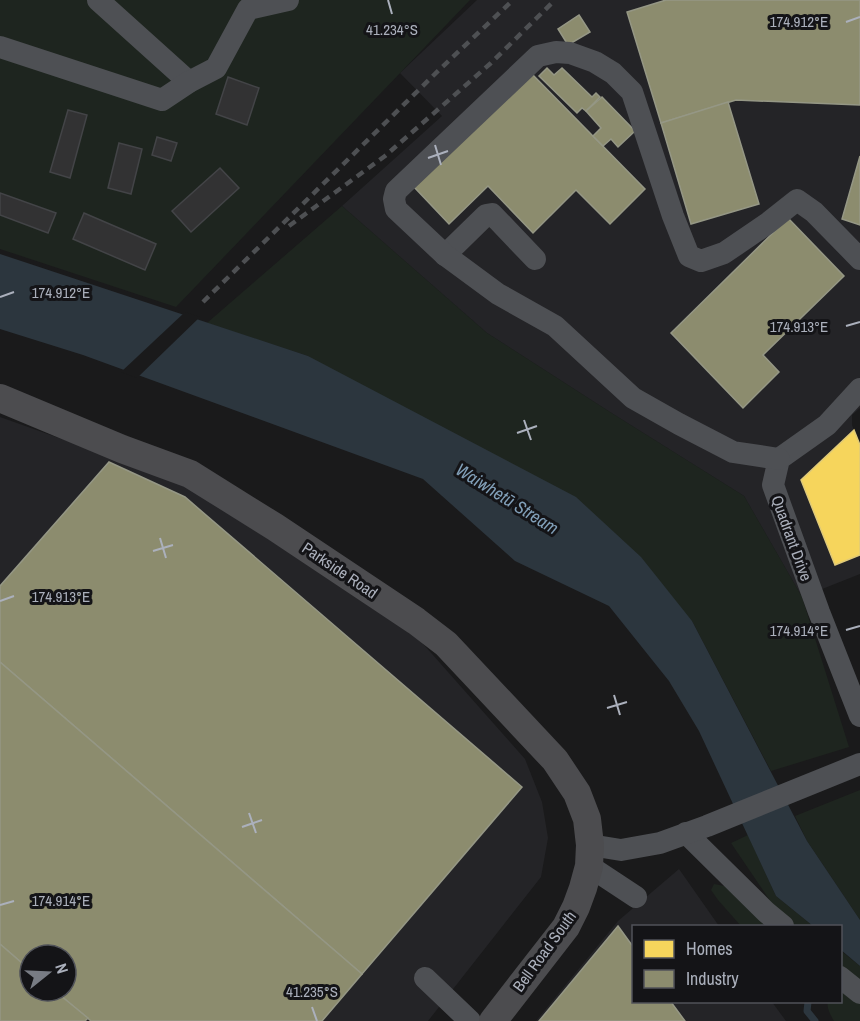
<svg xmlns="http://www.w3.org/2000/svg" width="860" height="1021" font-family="'Archivo Narrow',sans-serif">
<rect width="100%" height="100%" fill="#1a1a1b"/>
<g fill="#242427" fill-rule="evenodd">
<polygon points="477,0 860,0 860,408 852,415 852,425 860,445 860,574 802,597 744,496 613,414 487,333 342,206 442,116 400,73"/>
<path d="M0,417L174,479L409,628L525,759L542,802L548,838L541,877L428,1021H0ZM30,955H66V991H30Z"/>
<polygon points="679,869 719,926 634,926 634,1002 772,1002 786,1021 536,1021 618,921"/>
</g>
<g fill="#1e251f">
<polygon points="0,0 470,0 176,307 0,249"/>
<polygon points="342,206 487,333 613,414 744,496 802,597 849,747 771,771 692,621 308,356 207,323"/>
<polygon points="860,790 860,920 807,841 795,816"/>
<polygon points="748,835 776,896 813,926 794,926 777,911 731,843"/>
<polygon points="714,884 730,887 775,926 741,926 718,900 711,890"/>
<polygon points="840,950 860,966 860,986 841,969"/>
<path d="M841,984L860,1001V1021H834C831,1016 826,1007 828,1002H840Z"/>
</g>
<polygon fill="#2c363e" points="0,254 308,356 576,497 641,557 692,621 807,841 860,920 860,966 841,950 840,926 813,926 776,896 699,731 669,681 609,606 515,561 423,479 83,355 0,329"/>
<polygon fill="#1a1a1b" points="185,312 200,317 137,378 121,372"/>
<polygon fill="#f6d55c" stroke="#e0ca79" stroke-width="1.5" points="854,430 860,445 860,555 835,565 801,480"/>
<g fill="#8c8c6e" stroke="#959785" stroke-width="1.5">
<polygon points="666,0 860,0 860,105 736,100 661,123 627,12"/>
<polygon points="579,15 590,32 568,45 558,29"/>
<polygon points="547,68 554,75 562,68 592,97 596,93 600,97 586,111 582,108 577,113 539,76"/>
<polygon points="531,73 645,189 610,224 576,190 533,233 488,186 449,224 414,187"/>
<polygon points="602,97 635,131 618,147 611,139 603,146 593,136 601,128 586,111"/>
<polygon points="728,102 759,204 691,224 661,123"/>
<polygon points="860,156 860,225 842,219"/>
<polygon points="788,218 844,276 763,355 779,372 743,408 671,333"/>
<polygon points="109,462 185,497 522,787 362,974 0,662 0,586"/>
<polygon points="0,662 362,974 322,1021 91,1021 55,991 66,991 66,955 30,955 30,970 0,944"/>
<polygon points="618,926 634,948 634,1002 671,1002 685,1021 539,1021"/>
<polygon points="0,944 30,970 30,991 55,991 88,1018 85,1021 0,1021"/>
</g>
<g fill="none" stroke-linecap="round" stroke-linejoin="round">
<polyline stroke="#2c363e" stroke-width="7" points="808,1002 807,1011 815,1021"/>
</g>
<g fill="#323233" stroke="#434447" stroke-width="1.5">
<polygon points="228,77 259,88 247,125 216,114"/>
<polygon points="68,110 87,115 70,178 50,172"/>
<polygon points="157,137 177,143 171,161 152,155"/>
<polygon points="119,143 142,149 131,194 108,188"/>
<polygon points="220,168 239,188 191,232 172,211"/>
<polygon points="0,193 56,213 48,233 0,215"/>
<polygon points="84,213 156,244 145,270 73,239"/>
</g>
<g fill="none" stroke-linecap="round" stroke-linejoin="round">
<g stroke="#4e5054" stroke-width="22">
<polyline points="98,0 189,82"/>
<polyline points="0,47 162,100 189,82 216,68 248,9 288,0"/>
<polyline points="445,255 486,215 492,214 535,259"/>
<polyline points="860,389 827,425 779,459 773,485 819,612 860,716"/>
<polyline points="779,459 733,452 679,424 633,398 555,326 498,294 445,255 396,209 394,199 396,191 538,56 556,52 570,53 595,62 613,73 632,92 673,216 689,256 701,261 724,253 768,223 797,200 814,212 860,259"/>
<polyline points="686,833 766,912 783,926"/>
<polyline points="590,845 621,850 660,843 707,826 860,764"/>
<polyline points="589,866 636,897"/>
<polyline points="840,977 860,993"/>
<polyline points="425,978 470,1021"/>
</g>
<polyline stroke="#4c4c4f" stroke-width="28" points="0,398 122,449 190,474 275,527 416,621 446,644 555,760 577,793 587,819 590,845 589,866 583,888 576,907 566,927 493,1021"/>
<g stroke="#4e5053" stroke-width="4.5" stroke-dasharray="8 6" stroke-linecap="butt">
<polyline points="289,226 385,156 491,63 555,0"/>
<polyline points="203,302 439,70 513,0"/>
</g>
</g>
<path fill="none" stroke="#abb0bc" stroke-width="2" d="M388,0L392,14M846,22L860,17M435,145L441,165M428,158L448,151M0,297L14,292M846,326L860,322M524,420L531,440M517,433L537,426M160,538L166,558M153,551L173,545M0,601L14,596M846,630L860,626M614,695L620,715M607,708L627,702M249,813L256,833M242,827L262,820M0,905L14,901M312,1007L317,1021"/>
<g text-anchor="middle" stroke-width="6" stroke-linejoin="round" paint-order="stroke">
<g font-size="16" fill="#abb0bc" stroke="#141417">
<text transform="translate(792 538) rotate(70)" y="6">Quadrant Drive</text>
<text transform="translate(340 570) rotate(34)" y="6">Parkside Road</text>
<text transform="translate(544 951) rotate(-54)" y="6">Bell Road South</text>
</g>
<g font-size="18" font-style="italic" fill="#819fb8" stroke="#141417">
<text transform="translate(507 499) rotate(32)" y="6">Waiwhetū Stream</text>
</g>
</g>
<g font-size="15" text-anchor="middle" fill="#abb0bc" stroke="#141417" stroke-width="6" stroke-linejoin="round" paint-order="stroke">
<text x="799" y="27">174.912°E</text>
<text x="392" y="35">41.234°S</text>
<text x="61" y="298">174.912°E</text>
<text x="799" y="332">174.913°E</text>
<text x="61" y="602">174.913°E</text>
<text x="799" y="636">174.914°E</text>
<text x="61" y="906">174.914°E</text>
<text x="312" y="997">41.235°S</text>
</g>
<rect x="632" y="925" width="210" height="78" fill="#141417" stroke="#505259" stroke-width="1.5"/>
<rect x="644" y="940" width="30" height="18" fill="#f6d55c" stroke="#505259" stroke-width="1.5"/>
<text x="686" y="955" font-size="18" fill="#abb0bc">Homes</text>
<rect x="644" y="970" width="30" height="18" fill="#8c8c6e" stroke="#505259" stroke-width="1.5"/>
<text x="686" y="985" font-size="18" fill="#abb0bc">Industry</text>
<g transform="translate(48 973) rotate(72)"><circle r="28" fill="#141417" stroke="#505259" stroke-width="1.5"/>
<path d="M0-4.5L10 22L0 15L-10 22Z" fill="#787c84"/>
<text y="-9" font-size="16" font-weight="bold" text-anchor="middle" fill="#abb0bc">N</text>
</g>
</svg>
